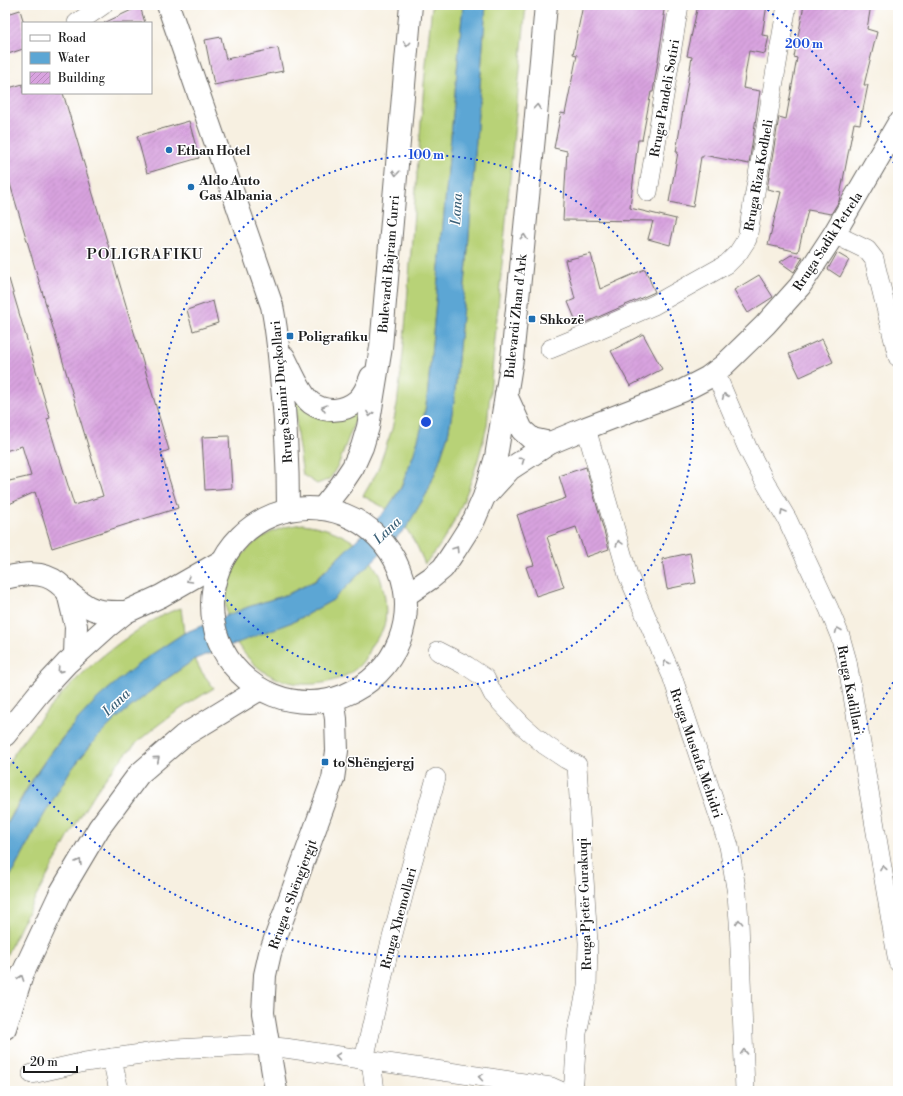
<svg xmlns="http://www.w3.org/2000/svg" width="903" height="1096" font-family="'Libre Bodoni',serif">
<defs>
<pattern id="building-hatch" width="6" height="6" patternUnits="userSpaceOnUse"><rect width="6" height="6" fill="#d8a3df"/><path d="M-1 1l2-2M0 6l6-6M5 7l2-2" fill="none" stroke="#b98cbf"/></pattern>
</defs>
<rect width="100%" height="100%" fill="#fff"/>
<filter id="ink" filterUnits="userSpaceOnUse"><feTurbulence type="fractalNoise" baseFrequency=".025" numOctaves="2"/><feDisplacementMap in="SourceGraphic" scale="8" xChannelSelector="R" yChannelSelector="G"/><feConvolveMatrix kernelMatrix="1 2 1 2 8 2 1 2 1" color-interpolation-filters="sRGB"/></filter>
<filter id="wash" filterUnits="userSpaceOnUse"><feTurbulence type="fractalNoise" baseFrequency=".012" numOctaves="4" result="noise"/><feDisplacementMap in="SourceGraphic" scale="16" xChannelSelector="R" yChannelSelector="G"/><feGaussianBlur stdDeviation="0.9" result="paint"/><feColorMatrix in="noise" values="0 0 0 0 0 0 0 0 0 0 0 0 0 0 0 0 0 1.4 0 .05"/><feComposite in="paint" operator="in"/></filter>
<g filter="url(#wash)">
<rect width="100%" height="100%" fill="#f7f0e1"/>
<g fill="#b8d277" stroke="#6a774a">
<polygon points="432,5 463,5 427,399 422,426 414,453 401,487 387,509 363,496 377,472 392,429 397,405 403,354 424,84"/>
<path d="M486,5H526L487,426C477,466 465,507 442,542C437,550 431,557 425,564L417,546L406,528L427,493L437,468L448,435L454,402L467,263Z"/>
<polygon points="295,395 359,410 339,463 330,479 317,484 303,475 297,435"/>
<path d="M303,524C323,527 336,531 354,542L314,581L288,594L248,607L227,616C226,606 224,595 227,586C234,558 255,537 282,528C288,526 296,525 303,524Z"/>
<path d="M371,561C374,566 378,571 380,577C385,591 389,618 382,631C379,636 374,641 371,646C368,652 365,660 360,665C337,688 293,690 266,673C253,665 244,654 236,642L295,621L333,600Z"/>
<path d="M181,608L184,633C133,666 85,705 49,755C32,778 18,803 5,828C5,818 3,774 6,768C11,757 19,747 26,737C56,696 93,660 135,632C150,622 164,613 181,608Z"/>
<path d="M195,659L201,671L214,688C189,703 164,719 142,738C100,776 74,826 48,875C33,902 18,930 5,958V886L41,820L70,771L96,739L116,719L161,683Z"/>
</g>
<polygon fill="#5ca6d4" stroke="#3c6178" points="463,5 486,5 467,263 454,402 448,435 437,468 427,493 406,528 333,600 295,621 195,659 161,683 116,719 96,739 70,771 41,820 5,886 5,828 33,779 49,755 78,719 98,698 127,673 149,656 184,633 248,607 288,594 315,581 387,509 401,488 414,453 422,426 427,399"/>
<g id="blocks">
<g fill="url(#building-hatch)">
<polygon points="583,5 665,5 663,16 665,16 653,92 651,92 642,140 638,140 630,208 676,219 670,245 648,239 653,221 563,220 567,151 554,148 561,113 565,114 577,55 573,54"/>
<polygon points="698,5 767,5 762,35 769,36 765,54 749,51 743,88 760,91 749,164 703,155 703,157 701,157 693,207 669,202 678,152 676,152 692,57 687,56"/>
<polygon points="804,5 871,5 867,29 877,32 864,85 868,85 860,124 854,123 839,201 831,214 808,210 798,252 768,245 781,192 767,189 779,117 786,119 797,58 794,57"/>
<polygon points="140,6 145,23 104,23"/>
<polygon points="20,10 23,20 23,49 5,55 5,15"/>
<polygon points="221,37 226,59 278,48 283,71 214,85 205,40"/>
<polygon points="23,84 23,93 63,93 169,450 161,453 178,508 52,548 35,492 5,506 5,482 31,476 22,446 5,451 5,279 9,279 50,418 47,419 58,456 59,456 74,505 103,496 5,167 5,89"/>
<polygon points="189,121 199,158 147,173 137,136"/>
<polygon points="837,253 849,260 840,277 828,269"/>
<polygon points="591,254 600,289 645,269 655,292 578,326 568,302 575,299 565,260"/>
<polygon points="791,255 803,257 794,272 780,262"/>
<polygon points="759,275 773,297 748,313 734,290"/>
<polygon points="213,301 218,323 193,331 187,310"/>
<polygon points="643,334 662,369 630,386 611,351"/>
<polygon points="822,339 833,362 800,377 789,354"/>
<polygon points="229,436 232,488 205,490 202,437"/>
<polygon points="586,467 609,549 586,557 576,527 547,537 564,587 536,596 526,567 534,565 517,515 566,498 559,476"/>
<polygon points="690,553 696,583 667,589 662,559"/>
</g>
</g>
</g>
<g filter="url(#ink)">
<use href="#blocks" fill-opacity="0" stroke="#696661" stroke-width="1"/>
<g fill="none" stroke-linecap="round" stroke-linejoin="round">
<defs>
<g id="minor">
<polyline points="77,23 103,5"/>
<polyline points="648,192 679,5"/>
<polyline points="834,234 867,250 874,259 898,357"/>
<polyline points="550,349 592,332 654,305 727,264 738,253 747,239 787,5"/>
<polyline points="715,372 747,447 764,480 787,519 829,609 840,636 847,661 898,962"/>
<polyline points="586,428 628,575 672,676 729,846 737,894 739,921 745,1091"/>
<polyline points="438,651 467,666 485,678 493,694 522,725 545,745 566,759 577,765 588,943 587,987 577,1033 574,1081 572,1091"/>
<polyline points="112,1058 119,1091"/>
<polyline points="364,1060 389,949 407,881 436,778"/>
<polyline points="371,1061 375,1091"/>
<polyline points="32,1074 85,1062 176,1049 251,1045 285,1048 551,1087 560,1091"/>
</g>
<g id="major">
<path d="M168,5L272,306C277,330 279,353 281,377C286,421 288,465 288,509"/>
<path d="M284,357C291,370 300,394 311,403C325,413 344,412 357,401C364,395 368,385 371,377"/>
<polyline points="506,395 522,430 532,439 550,443"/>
<polyline points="488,493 510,469 550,443 586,428 682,391 707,378 723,366 765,325 800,286 834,234 898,124"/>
<circle cx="309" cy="605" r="97"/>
<polyline points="322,509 341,485 353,467 362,447 368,427 381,347 411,5"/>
<path d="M5,578C23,574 42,570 58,583C69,592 78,603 93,609C103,613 115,612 126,612"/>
<polyline points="68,593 76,626 75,655"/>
<polyline points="406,595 431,578 443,568 455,550 474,520 484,497 496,457 512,359 534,137 546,5"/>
<polyline points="5,735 39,693 67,663 106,628 126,612 161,596 222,561"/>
<polyline points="5,1028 22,975 61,892 99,828 139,774 183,736 260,689"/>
<polyline points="276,1091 263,1013 265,975 270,953 333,779 337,751 336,719 333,699"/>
</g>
</defs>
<use href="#minor" stroke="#696661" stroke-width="20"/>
<use href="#major" stroke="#696661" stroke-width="24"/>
<use href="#minor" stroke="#fff" stroke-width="19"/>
<use href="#major" stroke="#fff" stroke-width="22"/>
</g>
<defs><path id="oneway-chevron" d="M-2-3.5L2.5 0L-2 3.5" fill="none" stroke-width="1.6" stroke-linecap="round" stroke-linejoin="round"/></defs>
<g stroke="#999">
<use href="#oneway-chevron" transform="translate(407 44) rotate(95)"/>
<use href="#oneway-chevron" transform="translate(537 107) rotate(-85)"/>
<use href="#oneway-chevron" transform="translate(396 173) rotate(95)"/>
<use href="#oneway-chevron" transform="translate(524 237) rotate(-84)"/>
<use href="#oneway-chevron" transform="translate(725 396) rotate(-113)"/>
<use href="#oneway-chevron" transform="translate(324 408) rotate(-165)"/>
<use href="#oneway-chevron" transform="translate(370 414) rotate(99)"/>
<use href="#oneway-chevron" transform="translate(522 460) rotate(-35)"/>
<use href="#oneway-chevron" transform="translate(783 512) rotate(-121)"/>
<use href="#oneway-chevron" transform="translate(619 543) rotate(-106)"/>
<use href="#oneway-chevron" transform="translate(456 549) rotate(-57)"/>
<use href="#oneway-chevron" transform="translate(189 580) rotate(150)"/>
<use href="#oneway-chevron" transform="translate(838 630) rotate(-112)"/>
<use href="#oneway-chevron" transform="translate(666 663) rotate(-113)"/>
<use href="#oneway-chevron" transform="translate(60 670) rotate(132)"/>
<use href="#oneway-chevron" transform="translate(157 759) rotate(-41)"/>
<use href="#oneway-chevron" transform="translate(79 862) rotate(-59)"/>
<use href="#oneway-chevron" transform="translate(883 868) rotate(-100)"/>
<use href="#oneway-chevron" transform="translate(739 922) rotate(-93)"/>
<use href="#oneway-chevron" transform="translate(21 978) rotate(-70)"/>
<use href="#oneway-chevron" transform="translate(744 1052) rotate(-92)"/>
<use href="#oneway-chevron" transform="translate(338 1056) rotate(-172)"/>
<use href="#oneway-chevron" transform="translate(481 1077) rotate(-172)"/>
</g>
</g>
<g fill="none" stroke="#1d4ed8" stroke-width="2" stroke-dasharray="2 4">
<circle cx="426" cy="422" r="267"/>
<path d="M896 677A535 535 0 0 1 7 755M763 6A535 535 0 0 1 896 167"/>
</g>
<g fill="#1f6fb2" stroke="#fff" stroke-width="1.5">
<circle cx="169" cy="150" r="4"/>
<circle cx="191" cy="187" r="4"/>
<rect x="528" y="315" width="8" height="8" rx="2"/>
<rect x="286" y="332" width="8" height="8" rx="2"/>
<rect x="321" y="758" width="8" height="8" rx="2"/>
</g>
<g text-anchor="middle" stroke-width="3" stroke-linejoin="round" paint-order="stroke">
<g font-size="13" fill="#1c1c1c" stroke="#fff">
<text transform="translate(664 98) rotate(-80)" y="5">Rruga Pandeli Sotiri</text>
<text transform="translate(758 175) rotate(-80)" y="5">Rruga Riza Kodheli</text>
<text transform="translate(827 241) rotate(-57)" y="5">Rruga Sadik Petrela</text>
<text transform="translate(388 264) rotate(-85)" y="5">Bulevardi Bajram Curri</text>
<text transform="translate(515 316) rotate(-84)" y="5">Bulevardi Zhan d'Ark</text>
<text transform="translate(281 392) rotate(-95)" y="5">Rruga Saimir Duçkollari</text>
<text transform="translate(851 690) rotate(79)" y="5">Rruga Kadillari</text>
<text transform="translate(697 753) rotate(71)" y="5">Rruga Mustafa Mehidri</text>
<text transform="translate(292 894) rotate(-70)" y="5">Rruga e Shëngjergjt</text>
<text transform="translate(584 904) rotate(-92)" y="5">Rruga Pjetër Gurakuqi</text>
<text transform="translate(398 918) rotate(-75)" y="5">Rruga Xhemollari</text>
</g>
<g font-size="13" font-weight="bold" fill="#1c1c1c" stroke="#fff" text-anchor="start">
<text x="177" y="155">Ethan Hotel</text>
<text x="199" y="185">Aldo Auto<tspan x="199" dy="15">Gas Albania</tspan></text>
<text x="540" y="324">Shkozë</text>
<text x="298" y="341">Poligrafiku</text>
<text x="333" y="767">to Shëngjergj</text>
</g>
<g font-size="14" font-style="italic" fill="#3c6178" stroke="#fff">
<text transform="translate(456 209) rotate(-86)" y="5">Lana</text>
<text transform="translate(387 530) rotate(-44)" y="5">Lana</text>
<text transform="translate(116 702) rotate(-44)" y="5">Lana</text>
</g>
<g font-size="15" letter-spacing="1" fill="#1c1c1c" stroke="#fff">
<text x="145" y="259">POLIGRAFIKU</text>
</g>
</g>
<circle cx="426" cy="422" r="6" fill="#1d4ed8" stroke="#fff" stroke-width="2"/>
<g font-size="12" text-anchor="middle" font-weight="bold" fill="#1d4ed8" stroke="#fff" stroke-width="3" stroke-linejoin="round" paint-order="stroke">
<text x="804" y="48">200 m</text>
<text x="426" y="159">100 m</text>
</g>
<rect width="903" height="1096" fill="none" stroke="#fff" stroke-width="20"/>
<rect x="22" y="22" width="130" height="72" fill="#ffffff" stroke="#a4a4a4"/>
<rect x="30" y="35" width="20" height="6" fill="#ffffff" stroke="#a4a4a4"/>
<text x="58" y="42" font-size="12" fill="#1c1c1c">Road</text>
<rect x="30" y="52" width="20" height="12" fill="#5ca6d4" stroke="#a4a4a4"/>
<text x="58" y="62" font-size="12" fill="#1c1c1c">Water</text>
<rect x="30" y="72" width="20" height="12" fill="url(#building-hatch)" stroke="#a4a4a4"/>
<text x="58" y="82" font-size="12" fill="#1c1c1c">Building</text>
<path d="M24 1066v6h53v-6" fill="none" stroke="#1c1c1c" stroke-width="2"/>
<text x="30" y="1066" font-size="12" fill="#1c1c1c" stroke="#ffffff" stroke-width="3" paint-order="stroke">20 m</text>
</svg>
